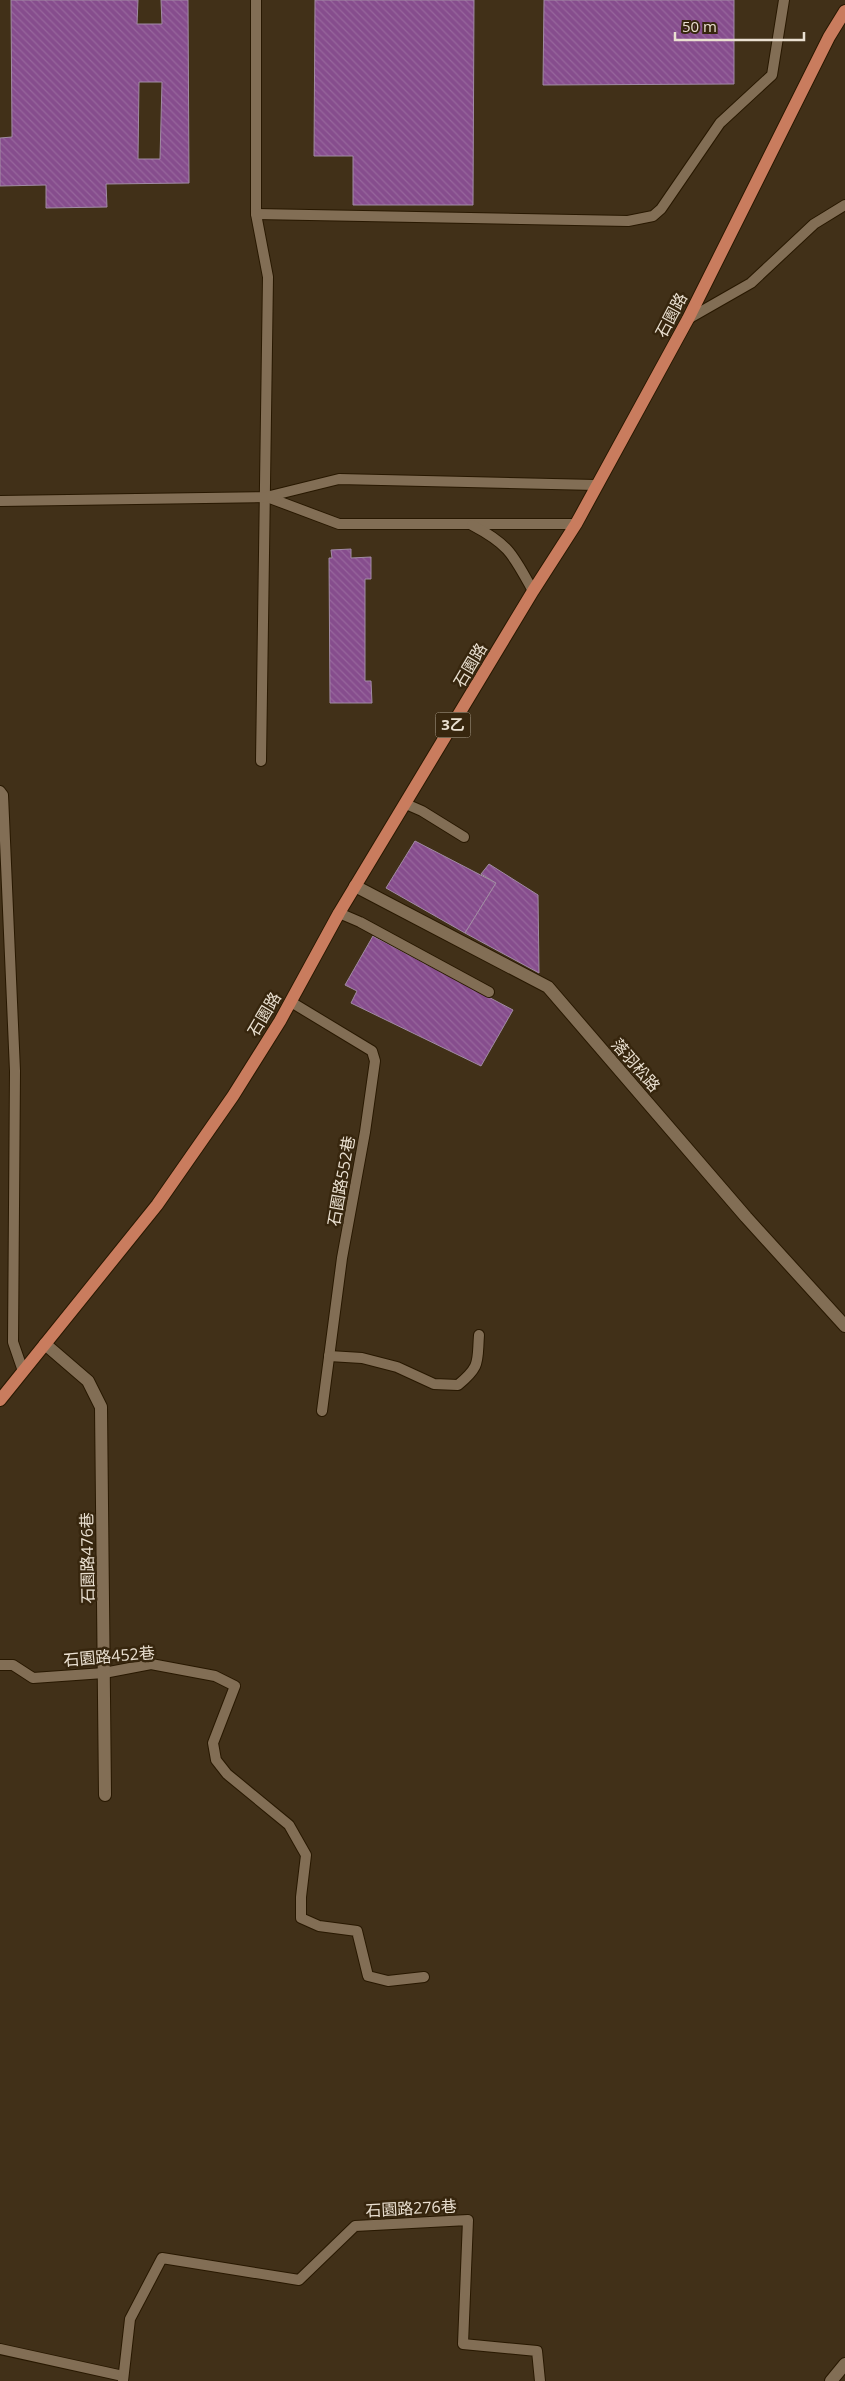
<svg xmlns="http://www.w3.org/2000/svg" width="845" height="2381" font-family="'Open Sans','Noto Sans TC',sans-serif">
<defs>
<pattern id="building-back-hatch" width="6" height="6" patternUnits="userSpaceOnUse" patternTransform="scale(1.25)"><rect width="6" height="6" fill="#864d8d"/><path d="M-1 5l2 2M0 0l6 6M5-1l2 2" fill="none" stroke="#97669c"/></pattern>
</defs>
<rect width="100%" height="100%" fill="#413018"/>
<g fill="url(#building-back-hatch)" stroke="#a18ba4" fill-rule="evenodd">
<path d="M11,0H138L137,24H162L161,0H188L189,183L106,184L107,207L46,208V185L0,186V138L12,137ZM139,82H162L160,159H138Z"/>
<polygon points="315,0 474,0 473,205 353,205 353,156 314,156"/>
<polygon points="544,0 734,0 734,84 543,85"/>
<polygon points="351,549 351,558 371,557 371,579 365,579 365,681 371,681 372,703 330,703 329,558 332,558 331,550"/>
<polygon points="415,841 496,883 465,933 386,888"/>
<polygon points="489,864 538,895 539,973 465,933 496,883 481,874"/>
<polygon points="373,936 513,1010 481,1066 351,1003 357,991 345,985"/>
</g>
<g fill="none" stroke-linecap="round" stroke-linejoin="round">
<defs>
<g id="service">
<polyline points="256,0 256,214 268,277 261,761"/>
<polyline points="256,214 628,221 653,216 661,209 720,123 772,75 784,0"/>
<polyline points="688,319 751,283 814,224 845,205"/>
<polyline points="267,497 339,524 576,524"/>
<polyline points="0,501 266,497 339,479 596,485"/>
<path d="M472,525C510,545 513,555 533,591"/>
<polyline points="0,791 3,795 15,1071 13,1342 23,1371"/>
<polyline points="406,804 422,811 464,837"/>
<polyline points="339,913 360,922 489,992"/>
<polyline points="291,1002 372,1051 375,1061 365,1132 342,1258 322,1411"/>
<path d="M329,1356L362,1358L397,1367L434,1384L458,1385C481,1366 477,1362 479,1335"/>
<polyline points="0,1665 13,1665 33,1678 104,1673 151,1664 215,1676 235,1686 213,1743 216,1760 227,1774 289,1825 306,1855 301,1897 301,1918 319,1926 357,1931 368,1976 388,1981 424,1977"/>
<polyline points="0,2349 123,2376"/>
<polyline points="123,2381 130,2319 162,2258 299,2280 355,2226 468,2220 463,2344 537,2351 540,2381"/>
</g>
<g id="minor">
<polyline points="355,886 548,987 746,1217 845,1326"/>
<polyline points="45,1344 88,1381 101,1407 105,1795"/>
<polyline points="831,2381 845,2364"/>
</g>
<polyline id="primary" points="0,1400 157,1205 233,1096 280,1021 339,913 533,591 576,524 688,319 829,37 845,11"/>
</defs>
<use href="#service" stroke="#281801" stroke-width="12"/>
<use href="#minor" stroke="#281801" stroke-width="14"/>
<use href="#primary" stroke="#281801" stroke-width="14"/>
<use href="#service" stroke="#826e55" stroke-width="10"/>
<use href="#minor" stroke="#826e55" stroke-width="12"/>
<use href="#primary" stroke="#c97c5e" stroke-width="12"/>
</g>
<g text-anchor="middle" stroke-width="5" stroke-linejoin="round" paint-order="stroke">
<rect fill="#37260e" stroke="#b4a896" stroke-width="1" x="435.5" y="712.5" width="35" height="25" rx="4"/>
<g font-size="15" font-weight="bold" fill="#eae0d1">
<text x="453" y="730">3乙</text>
</g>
<g font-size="16" fill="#eae0d1" stroke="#37260e">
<text transform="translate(671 315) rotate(-62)" y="6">石園路</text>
<text transform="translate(470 665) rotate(-59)" y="6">石園路</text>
<text transform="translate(264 1014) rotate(-59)" y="6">石園路</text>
<text transform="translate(636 1065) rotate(49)" y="6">落羽松路</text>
<text transform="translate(341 1181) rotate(-80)" y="6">石園路552巷</text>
<text transform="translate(87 1558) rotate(-91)" y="6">石園路476巷</text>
<text transform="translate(109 1656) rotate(-5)" y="6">石園路452巷</text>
<text transform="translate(411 2208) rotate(-3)" y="6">石園路276巷</text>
</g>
</g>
<path d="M675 32v8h129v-8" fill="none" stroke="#eae0d1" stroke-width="2.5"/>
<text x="682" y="32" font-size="15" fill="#eae0d1" stroke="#37260e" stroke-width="4" paint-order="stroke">50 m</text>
</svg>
